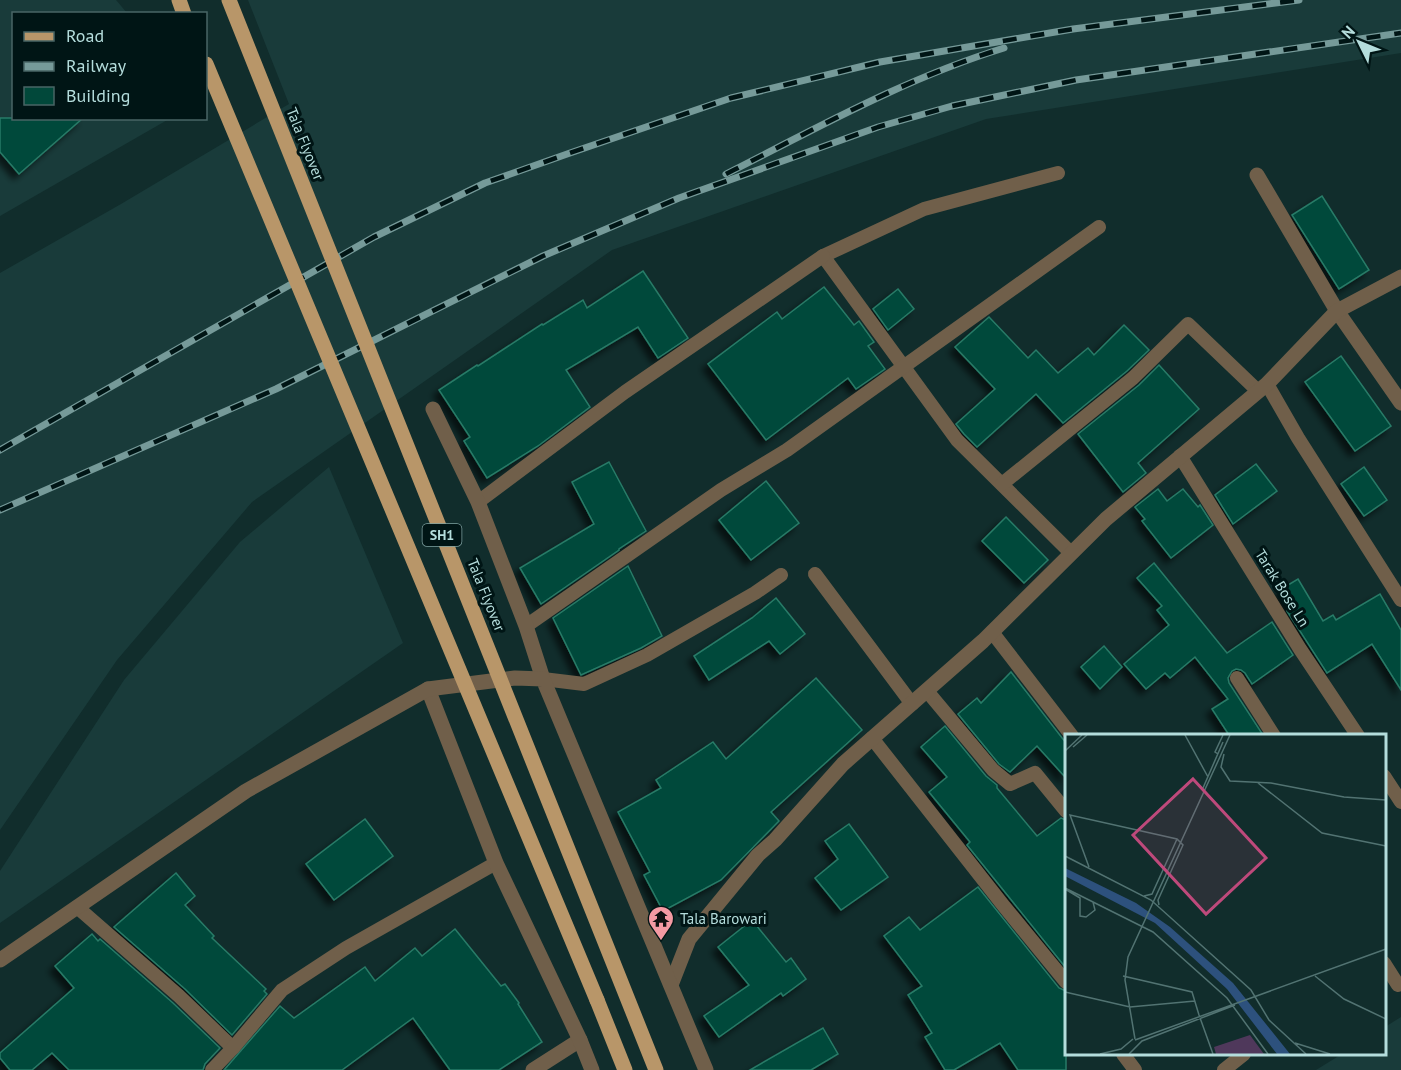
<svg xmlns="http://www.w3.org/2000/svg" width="1401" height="1070" font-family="'PT Sans',sans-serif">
<defs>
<filter id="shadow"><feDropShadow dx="-5.5" dy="5.5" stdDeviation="3" flood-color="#0009"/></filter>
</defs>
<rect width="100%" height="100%" fill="#112d2c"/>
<g fill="#193b3a">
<polygon points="0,0 116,0 127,13 14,14 14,118 169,119 0,216"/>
<polygon points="248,0 1401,0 1401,53 986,119 612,250 252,502 117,660 0,830 0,273 121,204 289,104"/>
<polygon points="329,467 403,643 0,923 0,871 124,680 240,542"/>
<polygon points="1401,1017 1401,1070 1316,1070 1342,1054 1384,1054 1385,1027"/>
</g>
<g fill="#01483a" stroke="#287b67" stroke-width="1.5" filter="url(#shadow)">
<polygon points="0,118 83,118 19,174 0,152"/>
<polygon points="1322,196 1369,270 1339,289 1292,215"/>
<polygon points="643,271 688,338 658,358 638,327 566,370 590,407 538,446 487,478 464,441 470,437 439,390 477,365 478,366 542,324 543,325 583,300 587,308"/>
<polygon points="824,287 854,325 859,321 874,342 868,346 885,369 856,389 848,378 766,440 708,364 777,312 782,319"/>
<polygon points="898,289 914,309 888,330 873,309"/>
<polygon points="989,317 1028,358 1036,350 1058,373 1088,348 1094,355 1124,325 1149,350 1127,371 1063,423 1036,394 977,447 964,434 956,424 995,389 955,347"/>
<polygon points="1341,356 1391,426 1355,451 1305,382"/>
<polygon points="1159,365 1199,409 1138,463 1146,473 1123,492 1078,434 1139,385"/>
<polygon points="609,462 646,531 619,549 619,550 541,604 520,568 594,524 572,482"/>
<polygon points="1256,464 1277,491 1233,524 1215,495"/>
<polygon points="1364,467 1387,500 1364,516 1341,484"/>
<polygon points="766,481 799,523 751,560 719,520"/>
<polygon points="1158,489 1167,501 1183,489 1198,507 1200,505 1213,525 1171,558 1142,521 1145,519 1135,507"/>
<polygon points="1006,517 1048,560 1024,583 982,541"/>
<polygon points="1154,563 1227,653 1272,622 1293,655 1252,684 1245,673 1241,670 1236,669 1232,671 1228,678 1229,683 1263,735 1229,735 1212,709 1228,699 1195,657 1170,678 1165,673 1146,689 1124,664 1169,625 1157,610 1162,606 1137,578"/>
<polygon points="628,566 662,636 641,648 581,675 553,618"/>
<polygon points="1298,579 1323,621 1333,615 1336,620 1380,594 1401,630 1401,690 1372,644 1327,673 1287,611 1290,610 1278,591"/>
<polygon points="776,598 805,634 780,654 769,641 709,680 694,656 752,618"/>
<polygon points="1104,646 1122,667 1100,689 1081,667"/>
<polygon points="1011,672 1066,743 1066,778 1037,746 1010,772 999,764 958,714 977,698 981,703"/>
<polygon points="816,678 862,730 771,812 779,821 721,880 663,911 644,875 650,872 618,812 661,788 656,780 713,742 726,759"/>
<polygon points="945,726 986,776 997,785 997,788 1037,836 1061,818 1066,820 1066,968 967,845 970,842 929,792 947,777 921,747"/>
<polygon points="365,819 393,856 334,900 306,864"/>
<polygon points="849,824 888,877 841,910 815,878 838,859 825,841"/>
<polygon points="176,873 195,896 185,905 214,936 212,938 266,989 264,991 267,994 232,1035 185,989 114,927"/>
<polygon points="978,887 1059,988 1066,991 1066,1070 1018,1070 1000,1043 954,1070 945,1070 925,1037 932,1033 908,995 922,986 884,936 909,917 920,930"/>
<polygon points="752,920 786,962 791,958 806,979 783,996 781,993 719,1037 704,1016 749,985 718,947"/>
<polygon points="455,929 501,986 505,984 519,1003 518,1004 542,1042 499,1070 450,1070 413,1018 342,1070 224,1070 280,1006 294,1018 365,967 375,981 415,948 422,956"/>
<polygon points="92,934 98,941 100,939 173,1003 220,1048 205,1064 203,1070 69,1070 52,1053 32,1070 10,1070 0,1058 0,1053 74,988 55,966"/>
<polygon points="823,1028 838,1054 811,1070 750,1070"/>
</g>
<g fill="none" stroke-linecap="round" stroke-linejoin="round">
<g stroke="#705f4a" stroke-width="14">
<polyline points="1058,173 924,209 823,256 957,440 1071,553"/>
<polyline points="1267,384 1298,438 1401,600"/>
<polyline points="1180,456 1300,649 1358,736"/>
<polyline points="1002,484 1133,378 1188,324 1258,391"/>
<polyline points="478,502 625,392 823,256"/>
<polyline points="815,574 912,704"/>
<polyline points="526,626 721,490 787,450 1099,227"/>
<polyline points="992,632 1072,736"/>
<polyline points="1237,678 1274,736"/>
<polyline points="543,679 584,684 647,655 755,593 781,575"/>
<polyline points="927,691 993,770 1010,784 1035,773 1066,811"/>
<polyline points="872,738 1003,905 1066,982"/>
<polyline points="1384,776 1401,802"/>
<polyline points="77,907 179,996 233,1048"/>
<polyline points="1384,963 1398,985"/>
<polyline points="1123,1054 1135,1070"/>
<polyline points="212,1070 233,1048 282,990 346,948 496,863"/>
<polyline points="1224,1070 1244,1054"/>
</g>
<g stroke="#705f4a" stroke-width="15">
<polyline points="1257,175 1337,311 1401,403"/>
<polyline points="433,409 478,502 526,626 543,679"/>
<polyline points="671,985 689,939 758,855 775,840 843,764 983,641 1106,519 1267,384 1337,311 1401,277"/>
<polyline points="533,1070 580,1040"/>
</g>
<g stroke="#705f4a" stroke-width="15">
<polyline points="428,689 496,863 580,1040 592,1070"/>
<polyline points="0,960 246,791 428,689 515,678 543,679 706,1070"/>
</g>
<g stroke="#b89669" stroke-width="15">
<polyline points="179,0 184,14"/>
<polyline points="597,1000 625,1070"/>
</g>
<defs>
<g id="rail">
<path d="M726,174C817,128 906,78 1004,48"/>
<polyline points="0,450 374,237 485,183 570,153 731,98 880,62 1073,29 1299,0"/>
<polyline points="0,510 276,389 543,256 679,198 878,127 952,106 1076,80 1401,33"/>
</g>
</defs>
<use href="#rail" stroke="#769a99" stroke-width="7"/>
<use href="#rail" stroke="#001515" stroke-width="4.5" stroke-dasharray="14" stroke-linecap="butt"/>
<g stroke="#b89669" stroke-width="15">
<polyline points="229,0 656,1070"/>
<polyline points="206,64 597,1000"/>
</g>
</g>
<defs>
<symbol id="temple-pin" viewBox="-11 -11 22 30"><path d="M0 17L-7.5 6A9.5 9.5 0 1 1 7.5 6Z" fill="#f49aa3" stroke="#001515"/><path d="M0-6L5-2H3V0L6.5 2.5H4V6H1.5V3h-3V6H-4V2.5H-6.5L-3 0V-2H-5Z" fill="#111"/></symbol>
</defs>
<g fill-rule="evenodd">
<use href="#temple-pin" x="646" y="904" width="30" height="40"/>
</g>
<g text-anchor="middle" stroke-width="6" stroke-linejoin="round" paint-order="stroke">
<rect fill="#001515" stroke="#7ea1a0" stroke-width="1.5" x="422.5" y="524" width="39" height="22" rx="4.5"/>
<g font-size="14" font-weight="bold" fill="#b4dddc">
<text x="442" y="540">SH1</text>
</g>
<g font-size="15" fill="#b4dddc" stroke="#001515">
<text transform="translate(305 144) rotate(68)" y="5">Tala Flyover</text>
<text transform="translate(1282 588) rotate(58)" y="5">Tarak Bose Ln</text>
<text transform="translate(486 595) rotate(68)" y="5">Tala Flyover</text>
</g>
<g font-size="15" fill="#b4dddc" stroke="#001515" text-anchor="start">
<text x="680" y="924">Tala Barowari</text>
</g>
</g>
<g transform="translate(1065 734)">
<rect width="321" height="321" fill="#112d2c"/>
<path d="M185,301L199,320H151L149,313Z" fill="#4f385b"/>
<path d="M0,134L71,169L105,193L168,249L225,320H212L162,255L90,189L0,142Z" fill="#2d517d"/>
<path fill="none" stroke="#527372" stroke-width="1.5" d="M120,1L143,43M8,13L22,1M0,17L17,1M153,20L150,18L158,1M159,20L156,33L165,47L206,49L279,63L321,66M193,49L257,99L321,112M138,54L158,8M0,122L86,166L186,256L204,286L241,320M24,133L5,81L112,105L118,111L93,166L94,171M0,154L88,198L162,264L203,320M0,154L28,168L30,176L21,183L15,182V164L0,155M79,162L87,160L112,105M58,242L127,258L134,281M250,242L279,265L321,285M0,258L65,273L130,267M134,281L148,320M70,305L60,246L63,223L165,1M70,306L321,215M230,309L265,320M35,320L56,315L68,305M64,320L77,307L170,271"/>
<path fill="#be497b" fill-opacity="0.15" stroke="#be497b" stroke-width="3" d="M128,45L201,124L141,180L68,101Z"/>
<rect width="321" height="321" fill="none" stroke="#b4dddc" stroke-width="3"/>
</g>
<rect x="12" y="12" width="195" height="108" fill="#001515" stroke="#486565" stroke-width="1.5"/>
<rect x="24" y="32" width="30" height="9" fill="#b89669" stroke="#486565" stroke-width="1.5"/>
<text x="66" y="42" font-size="18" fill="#b4dddc">Road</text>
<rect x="24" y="62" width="30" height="9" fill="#769a99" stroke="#486565" stroke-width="1.5"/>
<text x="66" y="72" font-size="18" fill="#b4dddc">Railway</text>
<rect x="24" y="87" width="30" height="18" fill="#01483a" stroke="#486565" stroke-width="1.5"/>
<text x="66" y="102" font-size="18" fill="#b4dddc">Building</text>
<g transform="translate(1359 42) rotate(313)" stroke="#001515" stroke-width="4.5" paint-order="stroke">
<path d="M0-4.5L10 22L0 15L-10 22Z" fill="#b4dddc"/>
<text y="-9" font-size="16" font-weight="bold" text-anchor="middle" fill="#b4dddc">N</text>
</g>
</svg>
